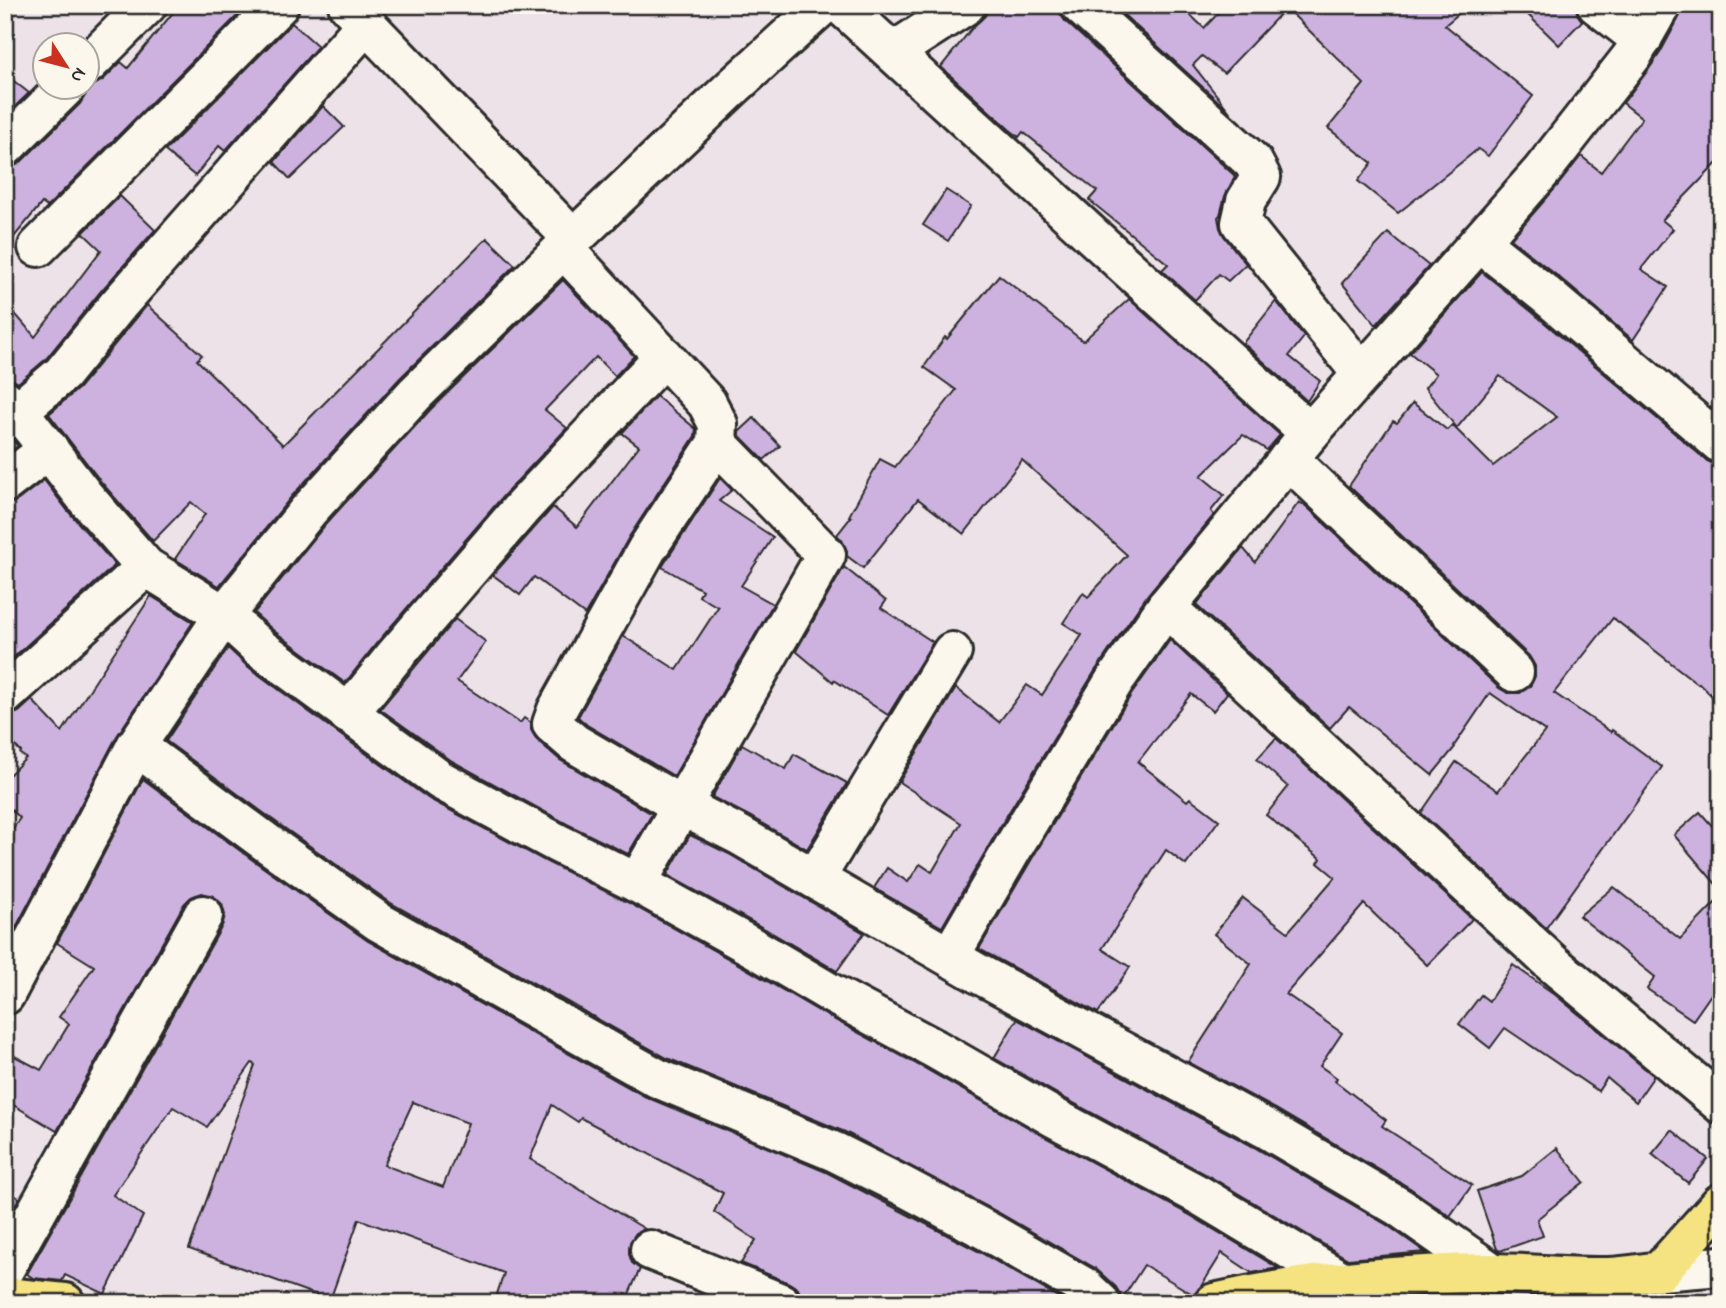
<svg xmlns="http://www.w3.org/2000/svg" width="1726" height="1308" font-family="'Indie Flower',sans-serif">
<rect width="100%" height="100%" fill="#ede2e8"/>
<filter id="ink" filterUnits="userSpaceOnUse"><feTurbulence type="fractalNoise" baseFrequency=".0143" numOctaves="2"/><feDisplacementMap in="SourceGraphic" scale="14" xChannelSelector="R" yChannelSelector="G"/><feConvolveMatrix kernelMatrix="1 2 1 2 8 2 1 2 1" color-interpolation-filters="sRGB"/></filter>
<g filter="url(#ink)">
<g fill="#cdb2e0" stroke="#2b2b2b" stroke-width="2" fill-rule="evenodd">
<polygon points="179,5 248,5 47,207 42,203 5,248 5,168 11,168 20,163 80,104 86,94 88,85 94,85 103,80 121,62 128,68"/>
<polygon points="990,5 1059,5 1059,12 1065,21 1235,176 1225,196 1220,215 1218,217 1220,228 1224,236 1246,264 1228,281 1219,274 1195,300 1162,270 1168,264 1089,200 1097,191 1023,132 1019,137 1009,129 941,67 973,27 985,16"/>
<polygon points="1113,5 1180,5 1204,28 1226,5 1469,5 1445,25 1533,96 1488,156 1478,149 1398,213 1358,181 1372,163 1328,128 1364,84 1286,8 1224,73 1202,56 1193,65 1230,112"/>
<polygon points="1518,5 1576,5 1577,14 1582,21 1559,45"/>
<polygon points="1683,5 1721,5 1721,159 1662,220 1673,229 1641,269 1668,287 1633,340 1560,278 1511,239 1558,185 1581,156 1601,172 1642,118 1623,103 1649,69 1660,53 1680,16"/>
<polygon points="292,23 318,46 225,151 219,146 195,176 165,151"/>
<polygon points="5,74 29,93 5,116"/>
<polygon points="323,106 344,127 290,179 274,162"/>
<polygon points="946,190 971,206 948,241 923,225"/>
<polygon points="120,196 155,230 101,291 46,359 18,383 12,379 5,379 5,302 35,337 101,250 83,233"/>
<polygon points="1388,233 1429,266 1376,325 1342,283"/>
<polygon points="487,238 515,265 399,379 292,496 219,586 175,559 205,514 191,502 153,541 102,483 49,414 79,388 147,305 202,355 197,360 283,445"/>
<polygon points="1482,272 1532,312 1707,461 1716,465 1721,465 1721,705 1699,683 1698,684 1613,618 1554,693 1611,732 1612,730 1662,767 1546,928 1421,813 1456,762 1498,791 1545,731 1490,693 1454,746 1455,747 1432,775 1349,707 1330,728 1196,605 1243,548 1255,562 1299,502 1307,507 1499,688 1508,693 1520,693 1530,686 1535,676 1535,666 1529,656 1349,486 1393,421 1397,423 1413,403 1447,430 1452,425 1493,466 1557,417 1500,376 1457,428 1425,388 1436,374 1410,353"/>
<polygon points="999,275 1083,341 1129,299 1280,435 1267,450 1243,435 1201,476 1224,495 1211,511 1214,515 1148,594 1095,671 998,830 942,927 874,888 887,868 908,882 920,864 932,872 961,823 899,782 956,688 999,722 1027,685 1042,695 1082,635 1063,623 1083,593 1088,597 1127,555 1022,460 964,534 918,499 863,568 847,556 847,551 842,540 837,535 851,517 849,516 880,459 895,467 956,390 924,367 945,337 947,339"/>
<polygon points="563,280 634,356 615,376 596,357 545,410 567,428 504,495 376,644 345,683 274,631 254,613 325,525 431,409"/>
<polygon points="1276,301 1304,337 1289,356 1320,381 1307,401 1243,343"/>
<polygon points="656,396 696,429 695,436 629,537 585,615 534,577 520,595 493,575 553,507 577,527 639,446 622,433"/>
<polygon points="754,418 780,446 764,460 739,435 739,432"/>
<polygon points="5,432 18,446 5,455"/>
<polygon points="720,478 732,490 719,501 773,537 741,586 773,604 674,776 587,725 578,717 623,636 677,670 718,607 699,596 702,590 662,567"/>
<polygon points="44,480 68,511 115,565 5,665 5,504 18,500"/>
<polygon points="844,567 886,601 881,608 933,642 888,715 834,680 833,682 796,651"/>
<polygon points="151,596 193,622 117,736 5,948 5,841 20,818 5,803 5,779 26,758 20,754 21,752 5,735 5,716 10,716 19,712 32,700 62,732"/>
<polygon points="455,619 486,642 457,681 520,723 524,718 531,723 531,730 537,740 560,760 652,814 628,854 567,824 452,761 380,709"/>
<polygon points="1170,640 1227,693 1213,711 1191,694 1138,762 1187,801 1190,798 1219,820 1186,865 1166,850 1102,949 1130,967 1098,1013 979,949 1036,852 1131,695"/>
<polygon points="228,648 247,666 335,731 429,799 547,862 627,902 745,968 822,1013 924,1068 1045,1137 1188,1214 1278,1268 1252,1273 1222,1253 1202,1285 1194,1295 1144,1265 1122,1299 1116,1287 1095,1268 999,1213 845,1132 667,1058 391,903 280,825 166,741"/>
<polygon points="1276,738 1472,919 1427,965 1364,904 1286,994 1342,1033 1320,1066 1337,1078 1335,1081 1386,1120 1382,1126 1472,1185 1450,1216 1410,1188 1276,1109 1188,1062 1251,964 1214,934 1243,898 1288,932 1335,877 1318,863 1321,859 1266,815 1288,787 1257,759"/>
<polygon points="742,744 786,769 794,754 847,783 807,849 749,816 712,797"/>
<path d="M143,779L254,861L368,941L646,1097L826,1172L978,1251L1068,1303H819L800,1294L798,1289L789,1283L741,1263L756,1240L714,1212L723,1193L581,1118L578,1122L552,1105L530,1159L645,1229L636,1233L630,1242L629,1254L632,1263L640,1269L625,1303H494L504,1273L359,1219L330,1300L189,1249L255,1065L252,1063L207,1127L173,1107L113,1195L143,1216L105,1294L65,1275L62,1281L33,1278L27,1274L222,926L225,915L222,904L213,896L202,893L191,897L184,904L57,1131L5,1100V1051L41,1070L69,1024L59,1017L94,966L57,943ZM413,1102L468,1123L443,1187L384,1165Z"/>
<polygon points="1700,812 1721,836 1721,890 1674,835"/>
<polygon points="690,835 729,854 864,933 837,971 767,930 667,875"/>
<polygon points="1614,887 1680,939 1721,897 1721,980 1693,1020 1647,989 1655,977 1579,916"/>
<polygon points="1513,965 1553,993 1654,1076 1636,1102 1607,1078 1598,1091 1505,1028 1490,1048 1459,1024 1481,995 1489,1001"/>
<polygon points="1017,1019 1254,1147 1387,1225 1425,1252 1348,1259 1209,1176 1066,1099 994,1058"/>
<polygon points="1672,1130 1708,1159 1688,1183 1652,1154"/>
<polygon points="1557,1148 1584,1182 1537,1219 1543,1236 1500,1251 1497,1249 1477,1191 1522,1176"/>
<polygon points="5,1190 19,1198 5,1223"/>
<polygon points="1441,1296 1447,1303 1349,1303 1387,1299"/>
</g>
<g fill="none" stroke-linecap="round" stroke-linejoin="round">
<defs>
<g id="minor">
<polyline points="348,5 573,239 734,86 823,5"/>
<path d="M841,5C997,148 1152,292 1310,433"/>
<polyline points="1080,5 1253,162 1261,177 1246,201 1241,223 1362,374"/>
<polyline points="1597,5 1642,40"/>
<polyline points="893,52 966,5"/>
<polyline points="88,64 147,5"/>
<polyline points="5,147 65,88"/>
<polyline points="1479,242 1546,295 1721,444"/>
<polyline points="38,247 279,5"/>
<polyline points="563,248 707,403 718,424 717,443 647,549 557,710 552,724 574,743 682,806 739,835 979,974 1265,1128 1399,1207 1493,1273"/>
<polyline points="5,400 31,427 85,497 146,567 224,615 260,648 440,780 557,843 637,883 756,949 832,994 935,1049 1055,1118 1199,1195 1342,1281"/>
<polyline points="17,412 62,374 118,305 366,24"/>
<polyline points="1288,459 1514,672"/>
<polyline points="5,483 49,449"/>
<polyline points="1166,607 1553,964 1721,1104"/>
<polyline points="5,695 146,567"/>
<polyline points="348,714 393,658 521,509 664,356"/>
<polyline points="136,746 267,843 379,922 657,1078 835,1152 901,1185 989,1232 1084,1287 1101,1303"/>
<polyline points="815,879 952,652"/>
<polyline points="637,883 826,555 717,443"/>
<polyline points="950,956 1017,841 1113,683 1166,607 1310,433 1542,171 1632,56 1661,5"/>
<polyline points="5,995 136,746 224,615 308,511 415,394 573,239"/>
<polyline points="650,1250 781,1303"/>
<polyline points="5,1268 203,915"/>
<polyline points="1660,1271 1721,1266"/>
<polyline points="1601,1303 1609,1277"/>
</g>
<g id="major">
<polyline points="5,1297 65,1303"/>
<path d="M1214,1303C1304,1282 1397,1274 1490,1273C1529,1273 1568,1278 1607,1277C1625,1277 1643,1273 1660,1271L1721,1203"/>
</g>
</defs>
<use href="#minor" stroke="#2b2b2b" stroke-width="44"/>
<use href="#major" stroke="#2b2b2b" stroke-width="44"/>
<use href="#minor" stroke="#fbf7ec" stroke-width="38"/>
<use href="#major" stroke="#f5e382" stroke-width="38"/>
</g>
</g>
<rect width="1726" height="1308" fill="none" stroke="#fbf7ec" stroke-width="28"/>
<rect x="14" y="14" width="1698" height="1280" fill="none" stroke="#2b2b2b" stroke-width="2.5" filter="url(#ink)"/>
<g transform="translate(66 66) rotate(126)"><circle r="33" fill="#fbf7ec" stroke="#a8a59f" stroke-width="2"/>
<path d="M0-5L12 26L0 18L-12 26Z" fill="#c8321e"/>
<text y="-10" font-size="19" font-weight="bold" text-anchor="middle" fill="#2b2b2b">N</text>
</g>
</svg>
